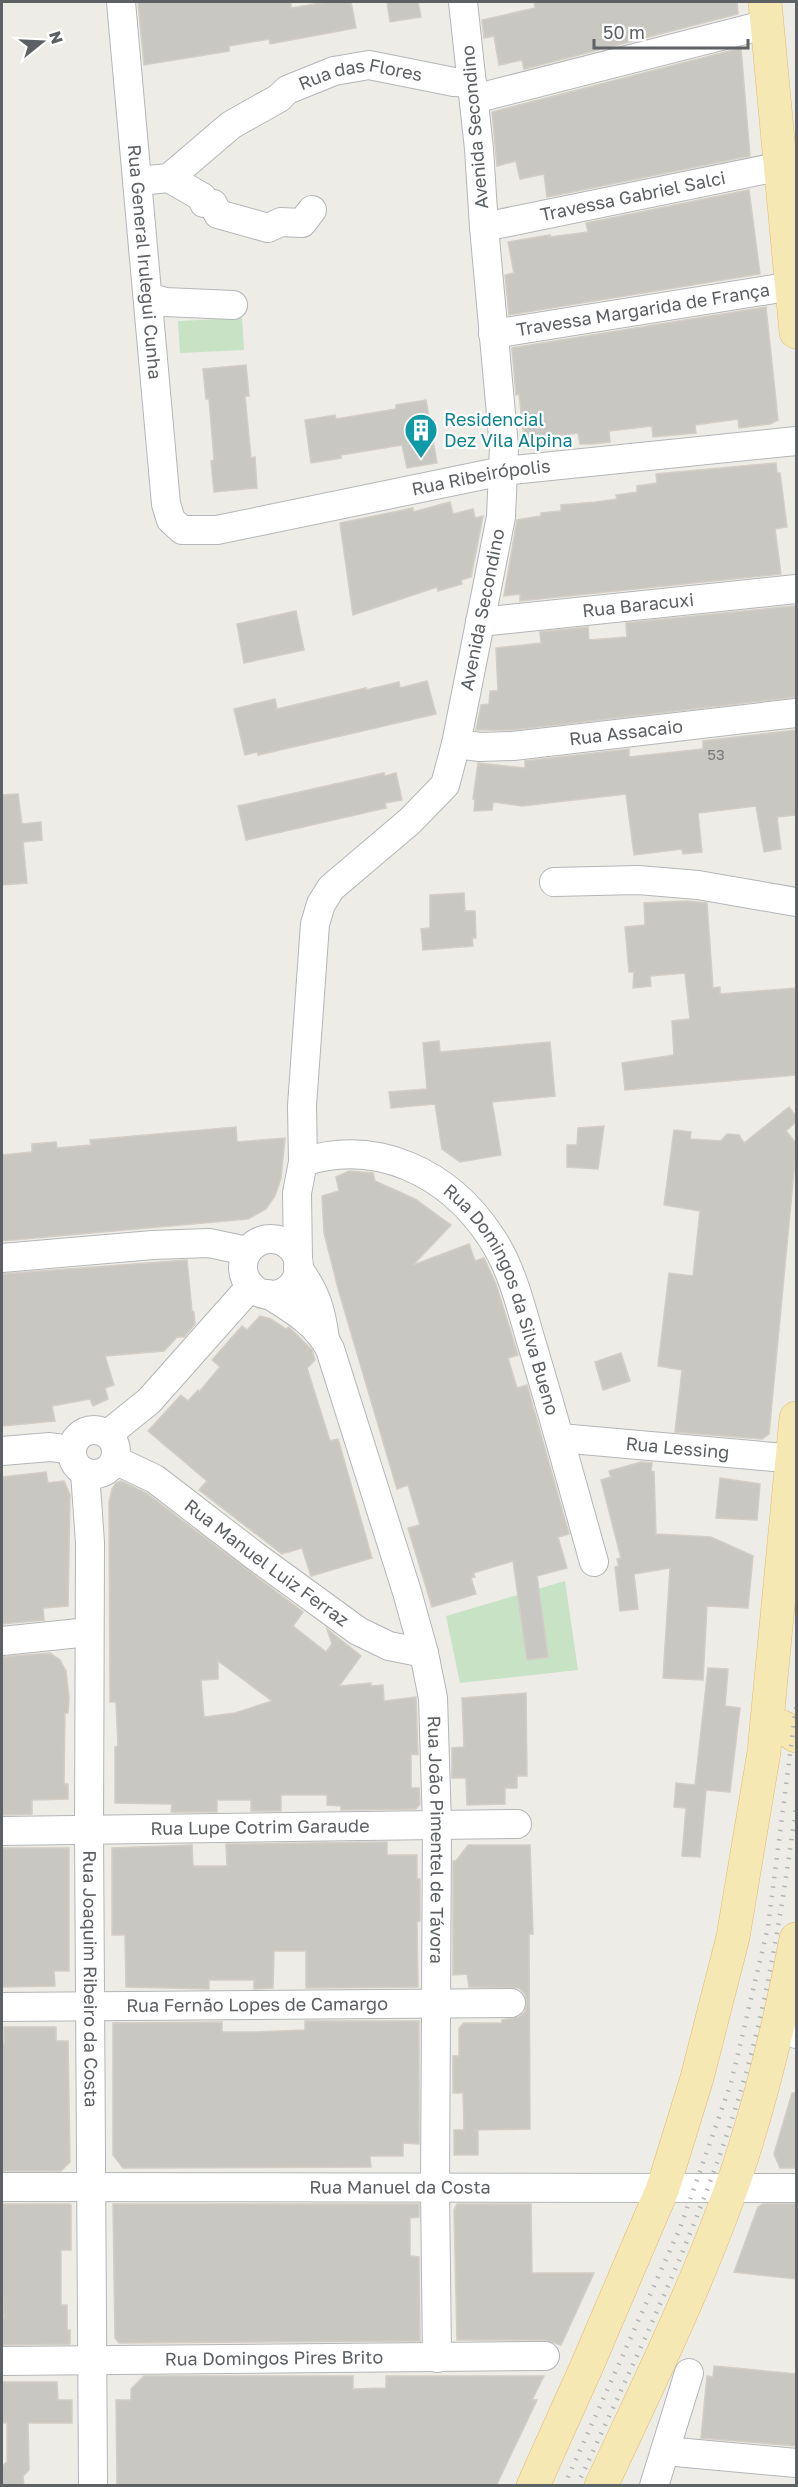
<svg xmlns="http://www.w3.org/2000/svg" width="798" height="2487" font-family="'Golos Text',sans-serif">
<rect width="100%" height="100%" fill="#eeece6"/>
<g fill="#c7e2c5">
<polygon points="242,318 244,350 180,353 178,321"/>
<polygon points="565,1581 578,1670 460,1683 446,1616"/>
</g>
<g fill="#c9c7c2" stroke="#d2cdc5" stroke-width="1.5" fill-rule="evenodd">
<polygon points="138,2 291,2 291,8 327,2 351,2 356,28 270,44 269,39 229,46 229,51 144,65"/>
<polygon points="387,2 418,2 421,17 390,22"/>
<polygon points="534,2 737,2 738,14 524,69 522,60 499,65 494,36 484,38 482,20 535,8"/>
<polygon points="741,48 750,156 547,197 544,174 520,179 516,161 497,166 492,112"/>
<polygon points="749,190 760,274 509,315 505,275 514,273 508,242 550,235 550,237 588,232 586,223"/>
<polygon points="766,307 778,420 770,424 739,428 738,419 695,425 696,433 653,437 652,426 609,431 610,442 591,444 580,444 578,433 542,438 543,448 528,449 527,438 524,438 519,394 516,395 512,348"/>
<polygon points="246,365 249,396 245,396 251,458 255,457 257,488 214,492 211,461 214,460 209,399 206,399 203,369"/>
<polygon points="426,400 437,463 407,468 402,445 341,455 341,458 311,463 305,420 335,415 336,419 396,409 396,405"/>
<polygon points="776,463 777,473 780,473 787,527 775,529 781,574 520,601 520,594 504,596 517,520 541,516 541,513 561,511 561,505 596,502 617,499 616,495 637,492 637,486 657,483 656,474"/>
<polygon points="450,502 453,514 473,509 475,518 483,516 471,577 461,580 462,584 438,591 437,587 353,615 340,523 413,508 413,512"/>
<polygon points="794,606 796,607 796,697 512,730 476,730 481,705 489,704 490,691 498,691 496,648 541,643 540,632 588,627 589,640 627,637 626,623"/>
<polygon points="296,611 304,650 244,663 237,624"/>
<polygon points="427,681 436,714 258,755 257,752 245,755 234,709 275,699 277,709 366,688 366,690 399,682 400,688"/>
<polygon points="796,730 796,815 777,817 781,849 764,852 756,806 698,813 702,852 683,854 682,849 634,855 626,794 522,806 493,802 492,810 474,811 475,800 473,799 478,763 525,768 525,761 629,749 629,757 703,749 703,741"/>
<polygon points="384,773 385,776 396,773 402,800 385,803 386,808 246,840 238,806"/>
<polygon points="18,794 22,824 41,822 42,840 23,842 27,883 2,885 2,795"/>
<polygon points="464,893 465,911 475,911 476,938 472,938 473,946 423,950 421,929 430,928 430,895"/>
<polygon points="687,901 707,903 713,988 720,987 720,994 796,988 796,1075 625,1090 622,1063 674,1055 672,1021 690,1019 685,973 650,976 651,986 633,988 634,972 629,972 625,927 645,925 644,903"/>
<polygon points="439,1041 440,1052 550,1042 555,1096 492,1102 501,1155 460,1162 442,1149 435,1104 391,1108 389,1092 427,1089 423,1043"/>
<polygon points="789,1107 796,1116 796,1122 786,1131 796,1143 796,1150 769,1434 762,1439 675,1432 682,1370 658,1366 669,1273 693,1276 700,1211 664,1205 674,1130 691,1132 690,1139 721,1141 727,1134 739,1135 744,1143"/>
<polygon points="604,1126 598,1169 567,1167 567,1145 577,1145 578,1128"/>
<polygon points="236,1127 237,1142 285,1138 281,1178 275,1196 266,1209 248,1219 2,1241 2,1155 32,1152 32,1144 56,1142 57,1148 91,1145 90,1140"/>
<polygon points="349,1171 373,1173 375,1181 415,1199 451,1225 413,1265 469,1244 475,1261 484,1258 496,1284 518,1355 508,1358 517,1388 527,1385 569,1534 558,1537 567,1568 537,1576 548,1657 527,1660 513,1561 473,1573 475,1577 471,1578 476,1594 432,1607 408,1528 420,1525 408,1485 397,1489 339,1292 324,1233 322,1196 339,1191 336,1177"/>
<polygon points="187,1260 192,1311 194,1312 195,1324 184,1337 177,1337 164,1351 105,1356 114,1385 105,1388 108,1399 93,1406 90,1399 52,1406 55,1421 2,1426 2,1274"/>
<polygon points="260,1316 271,1319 286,1329 289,1327 312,1350 315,1360 307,1368 330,1441 338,1439 372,1558 311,1576 302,1548 282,1554 199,1490 207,1481 148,1431 181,1395 188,1401 198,1390 199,1392 220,1367 212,1360 242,1326 247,1330"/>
<polygon points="621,1353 630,1381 603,1390 595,1362"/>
<polygon points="641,1462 652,1463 651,1471 654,1472 656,1534 711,1537 753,1556 748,1608 707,1606 703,1680 663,1678 670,1568 634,1574 638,1609 620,1611 615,1567 619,1566 617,1559 621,1558 601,1480 611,1477 609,1471"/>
<polygon points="46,1472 48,1483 64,1481 70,1495 68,1606 43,1608 44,1620 2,1624 2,1477"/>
<polygon points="720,1478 760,1484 757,1520 716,1518"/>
<path d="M121,1481L146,1493L303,1612L293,1626L326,1652L332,1644L327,1629L361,1656L339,1686L371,1683V1686L383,1685L384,1701L416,1697L418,1755L411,1754V1788H419L420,1804L416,1809L341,1810V1806L327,1805V1795H281V1811H251V1800H217V1812H171L172,1804L115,1803V1747L118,1746L116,1702H110L109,1502L112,1489L116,1483ZM218,1661L233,1672L272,1701L235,1713L204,1717L201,1680L218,1679Z"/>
<polygon points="50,1653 60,1660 66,1671 69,1698 68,1713 65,1713 64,1784 68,1784 68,1799 32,1800 32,1814 2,1815 2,1657"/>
<polygon points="708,1668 728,1669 725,1706 740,1708 730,1792 706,1790 700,1857 682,1856 686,1808 674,1807 676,1783 695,1785"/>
<polygon points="526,1693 527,1776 517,1776 517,1788 505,1788 505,1804 467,1805 466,1778 452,1778 452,1748 464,1747 462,1698"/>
<polygon points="387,1842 387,1855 417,1855 417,1879 420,1879 420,1921 417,1922 418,1987 306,1988 306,1951 274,1951 273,1988 254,1989 254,1980 209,1980 209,1989 126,1987 125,1935 112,1935 112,1848 192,1845 193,1866 227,1866 226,1844"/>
<polygon points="468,1845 530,1845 533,1934 529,1934 530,2129 474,2130 478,2130 478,2155 454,2155 454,2130 464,2130 463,2093 453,2093 453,2056 459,2056 459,2028 464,2023 502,2023 502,2020 519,2017 525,2012 527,2003 525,1994 519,1988 469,1987 467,1974 453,1975 453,1861 456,1861"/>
<polygon points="2,1848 69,1848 69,1971 54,1971 55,1986 2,1987"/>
<polygon points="305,2021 419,2021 419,2144 403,2143 403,2156 370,2156 371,2167 123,2168 113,2155 113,2023 222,2022 222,2032 257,2032 305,2030"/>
<polygon points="4,2027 56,2027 56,2041 68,2041 70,2162 61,2171 2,2171 2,2043 4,2043"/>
<polygon points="792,2093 796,2093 796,2168 780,2168 774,2154"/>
<polygon points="2,2204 69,2204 71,2205 71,2250 61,2250 61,2305 67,2305 67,2330 70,2330 70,2344 2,2345 2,2319 4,2318 2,2287"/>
<polygon points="113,2204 419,2204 419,2217 410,2218 410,2256 419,2257 420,2341 119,2343 115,2338"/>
<polygon points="457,2204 531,2204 532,2273 594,2273 561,2345 545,2340 457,2340 454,2210"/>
<polygon points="763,2204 796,2204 796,2279 734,2272 758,2207"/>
<polygon points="714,2366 796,2374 796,2446 701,2438 707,2376 713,2377"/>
<polygon points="144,2376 353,2376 353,2389 386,2388 386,2376 544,2376 532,2400 537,2400 496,2486 117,2485 116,2400 131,2400 131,2389"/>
<polygon points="2,2382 57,2382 58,2400 72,2400 72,2423 28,2423 29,2470 23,2476 24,2486 2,2486 2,2466 7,2462 7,2423 2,2423"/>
</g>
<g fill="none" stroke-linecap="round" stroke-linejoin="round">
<defs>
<g id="minor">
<path id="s1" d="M121,2L166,504L171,520L182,530H217L503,471L796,441"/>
<polyline points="474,99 768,24"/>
<polyline points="169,178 202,197 204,203 213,204 218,214 268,228 281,222 302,223 312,210"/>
<path id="s2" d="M138,181L169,178L231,125L279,98L287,90L334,71L369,65L454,82L472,83"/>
<path id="s3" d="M484,227L782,166"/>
<polyline points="148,297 165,302 233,305"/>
<path id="s4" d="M493,334L793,286"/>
<path id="s5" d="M480,622L796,589"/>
<path id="s6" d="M456,744L480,747L513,746L796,713"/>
<polyline points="554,882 638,880 698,885 796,902"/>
<path id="s7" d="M303,1162C377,1138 449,1173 491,1237C514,1271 522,1313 534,1351C555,1421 574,1491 594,1562"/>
<circle cx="271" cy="1267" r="28"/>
<polyline points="2,1258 153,1245 209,1243 247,1251"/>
<path id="s8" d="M298,1260L297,1193L303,1162L302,1106L315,924L321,904L331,888L410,821L445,785L456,744L501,517L504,447L484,227L479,149L463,2"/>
<path d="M298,1268C316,1293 321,1309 325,1339"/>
<path id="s9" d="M268,1294C292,1309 317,1323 330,1349L407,1592L424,1653L433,1698L437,1825L435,2187L437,2358"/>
<circle cx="94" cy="1452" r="22"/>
<polyline points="108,1434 149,1401 251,1286"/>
<path id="s10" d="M560,1438L796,1459"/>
<polyline points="2,1451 50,1447 72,1450"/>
<path id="s11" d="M115,1460L155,1479L255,1556L358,1631L389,1646L424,1653"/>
<path id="s12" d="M85,1472L90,1543L89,1830L93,2486"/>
<polyline points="2,1641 89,1632"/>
<path id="s13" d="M2,1831L517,1824"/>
<path id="s14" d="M2,2007L511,2003"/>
<polyline points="777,2025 796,2034"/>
<path id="s15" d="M2,2187L796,2188"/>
<path id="s16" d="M2,2361L545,2356"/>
<polyline points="665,2451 796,2463"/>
<polyline points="654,2486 689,2373"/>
</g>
<g id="major">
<polyline points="765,2 796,332"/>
<polyline points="767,1727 783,1727 796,1736"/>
<polyline points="533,2486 586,2368 663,2188 697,2078 733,1937 764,1752 796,1418"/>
<path d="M601,2486C651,2379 704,2272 741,2160C764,2088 782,2013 796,1939"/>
</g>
</defs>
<use href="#minor" stroke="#b3b6b9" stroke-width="30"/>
<use href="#major" stroke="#e1bb6c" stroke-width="34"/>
<use href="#minor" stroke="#fff" stroke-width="28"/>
<use href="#major" stroke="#f5e8b3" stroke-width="33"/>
<g stroke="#b3b4b4" stroke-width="4.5" stroke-dasharray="1.5 8" stroke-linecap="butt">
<polyline points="564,2486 680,2228 731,2083 768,1927 796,1707"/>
<path d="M577,2486C637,2355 701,2225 742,2087C769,1996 783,1901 796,1807"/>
</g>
</g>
<defs>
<symbol id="building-pin" viewBox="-11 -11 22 30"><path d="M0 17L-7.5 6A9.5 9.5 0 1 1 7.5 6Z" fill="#0f9aa8" stroke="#fff"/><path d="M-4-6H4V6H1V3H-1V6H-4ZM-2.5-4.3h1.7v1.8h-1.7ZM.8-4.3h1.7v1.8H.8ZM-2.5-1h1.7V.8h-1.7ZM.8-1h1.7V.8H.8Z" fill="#fff"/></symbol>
</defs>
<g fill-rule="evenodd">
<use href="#building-pin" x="402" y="411" width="38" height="52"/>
</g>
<g text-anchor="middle" stroke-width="4.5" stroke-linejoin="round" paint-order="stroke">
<g font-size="15" fill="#787a7c">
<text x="716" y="760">53</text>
</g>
<g font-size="18" fill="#5d6164" stroke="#fff">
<text dy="6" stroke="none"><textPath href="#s2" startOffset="256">Rua das Flores</textPath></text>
<text transform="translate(475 127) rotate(-95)" y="6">Avenida Secondino</text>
<text dy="6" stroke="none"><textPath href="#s3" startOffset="152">Travessa Gabriel Salci</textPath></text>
<text dy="6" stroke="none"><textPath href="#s1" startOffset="261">Rua General Irulegui Cunha</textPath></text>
<text dy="6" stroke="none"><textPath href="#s4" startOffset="152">Travessa Margarida de França</textPath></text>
<text dy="6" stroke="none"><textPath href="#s1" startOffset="840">Rua Ribeirópolis</textPath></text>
<text dy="6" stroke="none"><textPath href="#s5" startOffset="159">Rua Baracuxi</textPath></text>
<text dy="6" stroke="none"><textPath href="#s8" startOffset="710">Avenida Secondino</textPath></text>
<text dy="6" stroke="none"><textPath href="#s6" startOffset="171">Rua Assacaio</textPath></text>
<text dy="6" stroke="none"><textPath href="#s7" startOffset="279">Rua Domingos da Silva Bueno</textPath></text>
<text dy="6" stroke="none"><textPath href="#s10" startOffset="118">Rua Lessing</textPath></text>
<text dy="6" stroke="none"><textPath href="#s11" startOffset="184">Rua Manuel Luiz Ferraz</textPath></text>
<text dy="6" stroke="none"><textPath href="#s13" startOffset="258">Rua Lupe Cotrim Garaude</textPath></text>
<text dy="6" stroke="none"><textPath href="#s9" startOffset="590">Rua João Pimentel de Távora</textPath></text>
<text dy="6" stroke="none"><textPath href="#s12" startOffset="507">Rua Joaquim Ribeiro da Costa</textPath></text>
<text dy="6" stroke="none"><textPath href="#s14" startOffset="255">Rua Fernão Lopes de Camargo</textPath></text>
<text dy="6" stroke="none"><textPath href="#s15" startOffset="398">Rua Manuel da Costa</textPath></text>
<text dy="6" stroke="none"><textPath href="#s16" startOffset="272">Rua Domingos Pires Brito</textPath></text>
</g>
<g font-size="18" fill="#0d838f" stroke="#fff" text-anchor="start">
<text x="444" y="426">Residencial<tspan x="444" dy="21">Dez Vila Alpina</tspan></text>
</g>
</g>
<rect width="798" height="2487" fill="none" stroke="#5d6164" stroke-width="6"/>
<g transform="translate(42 42) rotate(72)" stroke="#ffffff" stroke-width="4.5" paint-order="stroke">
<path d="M0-4.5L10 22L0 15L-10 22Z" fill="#5d6164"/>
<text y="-9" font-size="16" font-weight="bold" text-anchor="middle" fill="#5d6164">N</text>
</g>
<path d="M594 39v9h154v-9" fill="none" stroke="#5d6164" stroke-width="3"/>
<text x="603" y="39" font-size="18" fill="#5d6164" stroke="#ffffff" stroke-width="4.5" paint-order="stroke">50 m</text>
</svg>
